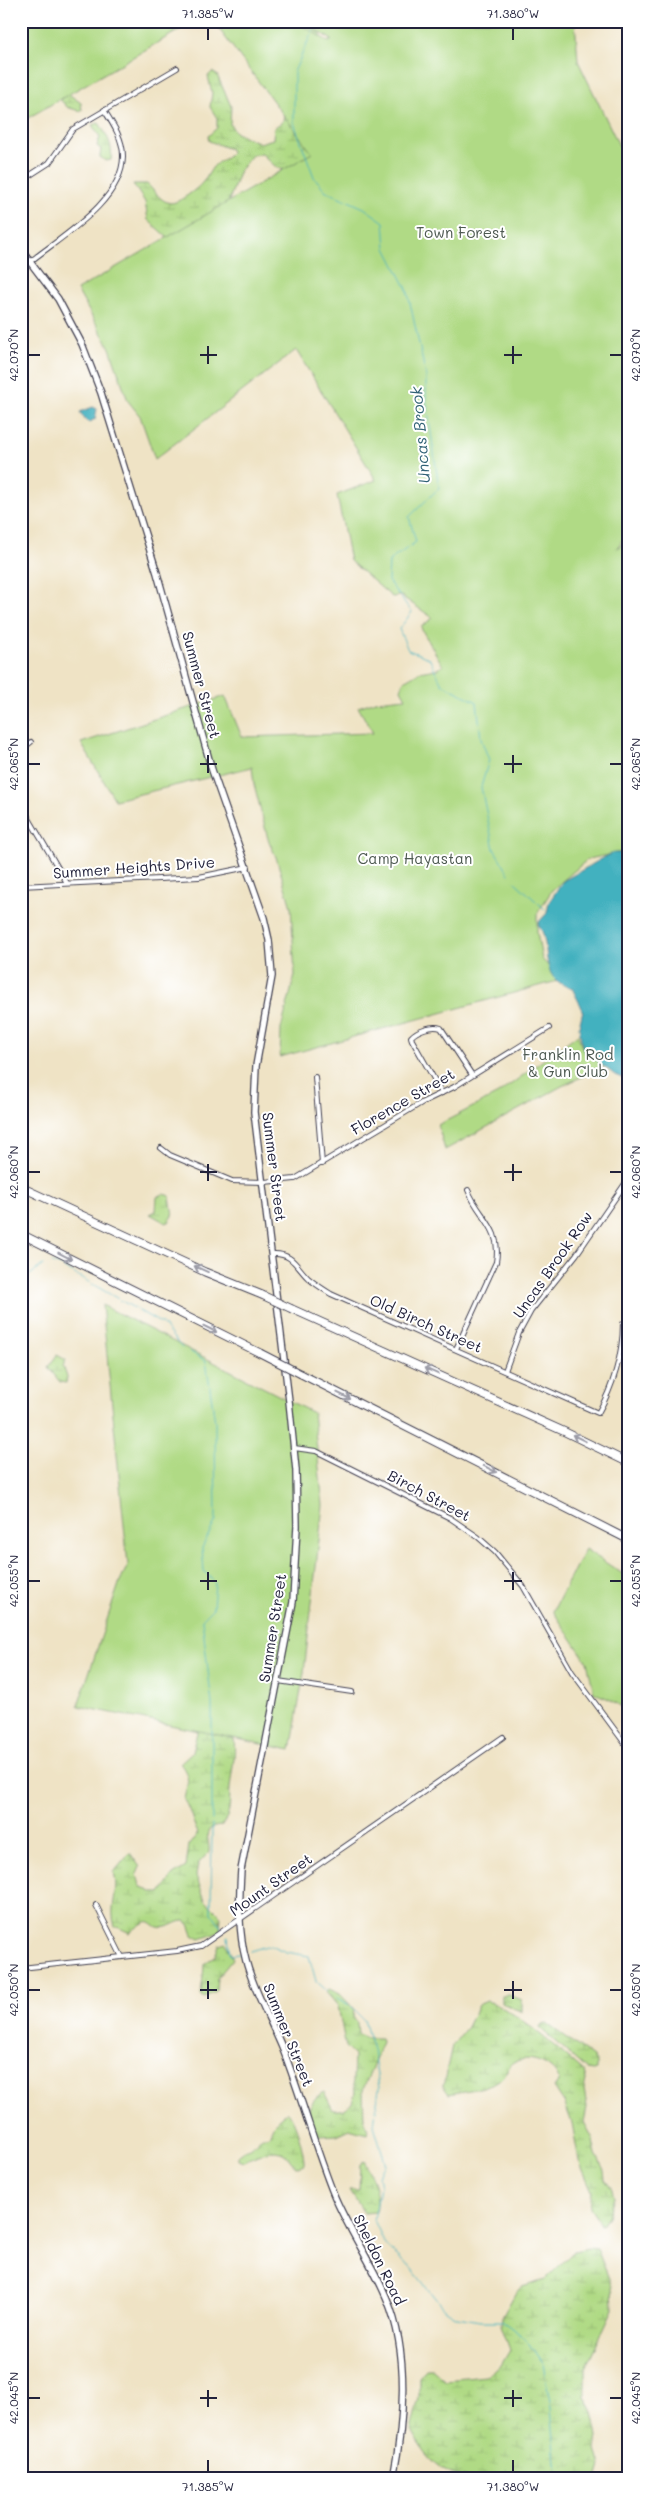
<svg xmlns="http://www.w3.org/2000/svg" width="650" height="2500" font-family="Mali,sans-serif">
<defs>
<pattern id="wetland-marsh" width="20" height="14" patternUnits="userSpaceOnUse" patternTransform="scale(1.25)"><rect width="20" height="14" fill="#b0da85"/><path d="M1 5h8M5 5V1M11 12h8M15 12V8" fill="none" stroke="#97bb74"/></pattern>
</defs>
<rect width="100%" height="100%" fill="#fff"/>
<filter id="ink" filterUnits="userSpaceOnUse"><feTurbulence type="fractalNoise" baseFrequency=".02" numOctaves="2"/><feDisplacementMap in="SourceGraphic" scale="10" xChannelSelector="R" yChannelSelector="G"/><feConvolveMatrix kernelMatrix="1 2 1 2 8 2 1 2 1" color-interpolation-filters="sRGB"/></filter>
<filter id="wash" filterUnits="userSpaceOnUse"><feTurbulence type="fractalNoise" baseFrequency=".0096" numOctaves="4" result="noise"/><feDisplacementMap in="SourceGraphic" scale="20" xChannelSelector="R" yChannelSelector="G"/><feGaussianBlur stdDeviation="1.12" result="paint"/><feColorMatrix in="noise" values="0 0 0 0 0 0 0 0 0 0 0 0 0 0 0 0 0 1.4 0 .05"/><feComposite in="paint" operator="in"/></filter>
<g filter="url(#wash)">
<rect width="100%" height="100%" fill="#efe3c5"/>
<g fill="url(#wetland-marsh)" stroke="#697e60">
<path d="M297,21H365L356,54L321,33L319,39L320,154L290,171L276,167L262,154L252,155L240,170L228,203L170,240L148,220L145,202L133,184H147C154,190 160,201 170,203C178,204 197,189 202,183C207,178 209,172 213,167C219,160 226,160 231,153L230,149L209,141L208,136L217,128V118L210,107L212,93L208,76L212,72L217,75L231,106L230,124L236,133L260,143L273,139L274,128L283,121L294,29Z"/>
<polygon points="64,85 70,95 81,103 82,110 79,111 67,107 54,93"/>
<path d="M99,123C107,136 113,144 111,160L106,161L100,157L101,149L97,146L100,137L92,125Z"/>
<polygon points="163,1194 170,1196 173,1216 169,1222 166,1223 150,1214 156,1211 157,1197"/>
<polygon points="57,1355 66,1360 63,1366 67,1377 66,1383 60,1382 48,1367"/>
<path d="M198,1729H232C238,1749 232,1767 230,1788C229,1802 232,1814 221,1826C200,1828 210,1837 209,1852L198,1864L196,1876L205,1900L221,1916L220,1932L200,1939L193,1935L189,1924L185,1921C177,1921 173,1926 166,1927C147,1931 157,1909 130,1933L115,1926C108,1907 120,1893 114,1872L130,1853L140,1867L137,1874L140,1886L154,1893H161L173,1875L186,1867L189,1845L198,1833C192,1822 191,1811 184,1800C187,1781 192,1780 180,1763L192,1752Z"/>
<path d="M226,1943L233,1959L217,1978L216,1991L204,1998L201,1996C201,1987 204,1975 204,1964L215,1956L219,1945Z"/>
<path d="M329,1989L340,1994L354,2009L353,2017L357,2023L358,2033L365,2038H381L382,2042L363,2090L364,2120L368,2128L367,2134L349,2129L336,2135L318,2136L308,2120C307,2109 313,2097 324,2092L333,2110H342L352,2103L355,2092L353,2080L354,2056L346,2048L338,2006L326,1992Z"/>
<polygon points="509,1995 522,2000 522,2012 502,2003 502,1996"/>
<path d="M487,2001C516,2010 561,2052 584,2072L586,2080L584,2089L587,2107L584,2122L592,2137L596,2154L604,2170L605,2180L612,2189L614,2197L608,2216L602,2226L590,2208L592,2191L579,2161L572,2123L564,2102L554,2087L559,2080C555,2064 527,2053 513,2063C506,2069 505,2078 494,2083C481,2089 463,2091 449,2094L443,2086L452,2046L467,2027L478,2005Z"/>
<polygon points="547,2024 593,2057 597,2063 597,2070 594,2071 587,2070 540,2028 542,2025"/>
<path d="M287,2112C295,2116 305,2155 304,2165L298,2167C291,2164 289,2156 283,2153C270,2147 255,2157 243,2161L238,2159V2155C242,2151 245,2151 249,2149C258,2143 256,2138 269,2135L274,2124Z"/>
<path d="M364,2161C372,2176 380,2196 376,2212L364,2213L350,2190H359L360,2164Z"/>
<path d="M588,2248L597,2249L612,2286L613,2309L585,2368V2396L593,2412L598,2436L596,2450L601,2466L598,2476L601,2479C568,2479 474,2485 449,2473C432,2465 419,2446 411,2430L419,2398V2377L426,2369H433L445,2380L486,2376L500,2367L510,2350L501,2325L502,2317L516,2292L522,2287L545,2280L574,2251Z"/>
</g>
<g fill="#b0da85" stroke="#697e60">
<polygon points="21,21 195,21 21,122"/>
<polygon points="213,21 295,21 329,42 332,40 301,21 575,21 578,61 629,166 629,531 616,549 629,538 629,851 588,859 552,890 537,914 537,933 542,959 561,980 280,1057 281,1029 295,975 291,907 276,857 268,839 254,784 252,767 115,800 81,743 225,696 242,737 373,733 358,707 376,701 406,698 401,689 404,681 419,672 437,669 443,666 422,630 421,627 433,618 401,596 392,597 350,561 337,495 376,480 296,350 155,459 140,416 128,401 110,348 77,290 312,153"/>
<path d="M578,1034C583,1056 588,1056 607,1065L562,1086L445,1150L438,1125L498,1094Z"/>
<polygon points="102,1305 313,1413 323,1505 304,1672 291,1750 78,1706 120,1581 128,1565"/>
<path d="M585,1549L629,1578V1715C621,1703 607,1698 594,1693L587,1662L553,1611Z"/>
</g>
<g fill="#43b1bf" stroke="#326a7d">
<polygon points="93,407 97,409 95,419 90,422 86,421 80,412"/>
<path d="M612,853H629V1081L615,1075L583,1050L579,1027L583,1010L572,988C541,980 550,957 543,934C542,929 539,928 538,923L547,913L549,902L563,881Z"/>
</g>
<g fill="none" stroke-linecap="round" stroke-linejoin="round">
<g stroke="#43b1bf" stroke-width="1">
<polyline points="317,21 294,72 294,123 314,177 326,191 364,208 384,222 386,248 407,289 426,376 426,398 439,488 409,517 416,542 389,561 388,581 412,612 399,629 408,650 429,658 442,684 477,702 481,739 489,760 481,787 494,849 509,874"/>
<polyline points="515,882 549,913"/>
<polyline points="52,1263 59,1265 162,1324 182,1348"/>
<polyline points="21,1282 43,1265"/>
<polyline points="189,1351 206,1361 215,1422 216,1520 202,1548 204,1571 215,1583 213,1608 202,1619 212,1704 212,1820"/>
<polyline points="212,1825 211,1913 222,1928"/>
<polyline points="228,1936 230,1955 239,1954"/>
<polyline points="250,1951 270,1945 286,1952 309,1956 316,1981 333,1996 348,2004 364,2020 373,2050 379,2088 374,2125 386,2165 378,2177 380,2186 374,2220 386,2246 412,2269 443,2308 457,2317 481,2321 502,2321 525,2338 543,2364 551,2407 556,2463 561,2479"/>
</g>
</g>
</g>
<g filter="url(#ink)">
<g fill="none" stroke-linecap="round" stroke-linejoin="round">
<defs>
<g id="minor">
<polyline points="623,21 629,33"/>
<polyline points="21,181 49,163 73,129 177,68"/>
<path d="M31,261C62,236 123,201 123,156C123,139 113,124 104,110"/>
<polyline points="21,750 31,742"/>
<polyline points="21,805 67,883"/>
<polyline points="21,886 199,877 248,867"/>
<polyline points="315,1077 322,1164"/>
<path d="M442,1093L412,1040L411,1037C417,1030 432,1025 441,1028L472,1075"/>
<polyline points="161,1148 170,1155 232,1181 264,1182 295,1179 423,1102 454,1087 549,1028"/>
<path d="M273,1254C292,1253 296,1266 308,1278C315,1284 323,1289 331,1294L598,1413C613,1387 623,1354 623,1324"/>
<path d="M456,1349L496,1262C502,1227 479,1218 468,1190"/>
<polyline points="505,1371 519,1333 531,1311 576,1255 629,1178"/>
<polyline points="294,1448 316,1451 450,1518 478,1537 495,1552 523,1586 572,1672 629,1749"/>
<polyline points="278,1681 352,1692"/>
<polyline points="96,1905 122,1957"/>
<polyline points="21,1968 177,1951 201,1946 503,1737"/>
</g>
<path id="secondary" d="M21,250L58,299L82,344L101,393L157,573L212,770L264,918L269,940L272,976L256,1066L254,1112L289,1401L296,1470L297,1526L293,1602L241,1870C239,1901 238,1931 246,1961C254,1992 272,2022 284,2052C302,2099 315,2148 334,2195C349,2231 372,2263 387,2299C410,2354 404,2422 393,2479"/>
<g id="motorway">
<polyline points="21,1187 205,1272 262,1295"/>
<polyline points="21,1234 260,1353"/>
<polyline points="292,1309 563,1431 629,1463"/>
<polyline points="301,1374 629,1540"/>
</g>
</defs>
<use href="#minor" stroke="#413f50" stroke-width="6"/>
<use href="#secondary" stroke="#413f50" stroke-width="8"/>
<use href="#motorway" stroke="#413f50" stroke-width="9"/>
<use href="#minor" stroke="#fff" stroke-width="4"/>
<use href="#secondary" stroke="#fff" stroke-width="5.5"/>
<use href="#motorway" stroke="#fff" stroke-width="7"/>
<defs>
<g id="motorway-bridge">
<polyline points="262,1295 292,1309"/>
<polyline points="260,1353 301,1374"/>
</g>
</defs>
<use href="#motorway-bridge" stroke="#413f50" stroke-width="9" stroke-linecap="butt"/>
<use href="#motorway-bridge" stroke="#fff" stroke-width="7"/>
</g>
<defs><path id="oneway-shaft" d="M-6 0H5M1.5-3L5.5 0L1.5 3" fill="none" stroke-width="1.6" stroke-linecap="round" stroke-linejoin="round" transform="scale(1.25)"/></defs>
<g stroke="#9c9ca7">
<use href="#oneway-shaft" transform="translate(65 1256) rotate(27)"/>
<use href="#oneway-shaft" transform="translate(201 1269) rotate(-156)"/>
<use href="#oneway-shaft" transform="translate(210 1329) rotate(26)"/>
<use href="#oneway-shaft" transform="translate(431 1371) rotate(-156)"/>
<use href="#oneway-shaft" transform="translate(344 1396) rotate(26)"/>
<use href="#oneway-shaft" transform="translate(579 1438) rotate(-154)"/>
<use href="#oneway-shaft" transform="translate(490 1469) rotate(27)"/>
</g>
</g>
<path fill="none" stroke="#22223b" stroke-width="2" d="M208,28V40M513,28V40M208,346V364M513,346V364M28,355H40M200,355H217M504,355H522M610,355H622M208,755V773M513,755V773M28,764H40M200,764H217M504,764H522M610,764H622M208,1164V1181M513,1164V1181M28,1172H40M200,1172H217M504,1172H522M610,1172H622M208,1572V1590M513,1572V1590M28,1581H40M200,1581H217M504,1581H522M610,1581H622M208,1981V1999M513,1981V1999M28,1990H40M200,1990H217M504,1990H522M610,1990H622M208,2390V2407M513,2390V2407M28,2398H40M200,2398H217M504,2398H522M610,2398H622M208,2460V2472M513,2460V2472"/>
<g text-anchor="middle" stroke-width="4" stroke-linejoin="round" paint-order="stroke">
<g font-size="15" fill="#4d5951" stroke="#fff">
<text x="461" y="238">Town Forest</text>
<text x="415" y="864">Camp Hayastan</text>
<text x="568" y="1060">Franklin Rod<tspan x="568" dy="17">&amp; Gun Club</tspan></text>
</g>
<g font-size="15" fill="#22223b" stroke="#fff">
<text transform="translate(201 685) rotate(75)" y="5">Summer Street</text>
<text transform="translate(134 868) rotate(-4)" y="5">Summer Heights Drive</text>
<text transform="translate(403 1102) rotate(-30)" y="5">Florence Street</text>
<text transform="translate(274 1167) rotate(83)" y="5">Summer Street</text>
<text transform="translate(553 1265) rotate(-55)" y="5">Uncas Brook Row</text>
<text transform="translate(426 1324) rotate(24)" y="5">Old Birch Street</text>
<text transform="translate(429 1496) rotate(28)" y="5">Birch Street</text>
<text transform="translate(273 1628) rotate(-81)" y="5">Summer Street</text>
<text transform="translate(271 1885) rotate(-35)" y="5">Mount Street</text>
<text transform="translate(288 2035) rotate(68)" y="5">Summer Street</text>
<text transform="translate(379 2260) rotate(64)" y="5">Sheldon Road</text>
</g>
<g font-size="16" font-style="italic" fill="#316276" stroke="#fff">
<text transform="translate(420 435) rotate(-95)" y="6">Uncas Brook</text>
</g>
</g>
<rect width="650" height="2500" fill="none" stroke="#fff" stroke-width="55"/>
<rect x="28" y="28" width="594" height="2444" fill="none" stroke="#22223b" stroke-width="2"/>
<g font-size="12" text-anchor="middle" fill="#22223b">
<text x="208" y="18">71.385°W</text>
<text x="513" y="18">71.380°W</text>
<text transform="translate(14 355) rotate(-90)" y="4">42.070°N</text>
<text transform="translate(636 355) rotate(-90)" y="4">42.070°N</text>
<text transform="translate(14 764) rotate(-90)" y="4">42.065°N</text>
<text transform="translate(636 764) rotate(-90)" y="4">42.065°N</text>
<text transform="translate(14 1172) rotate(-90)" y="4">42.060°N</text>
<text transform="translate(636 1172) rotate(-90)" y="4">42.060°N</text>
<text transform="translate(14 1581) rotate(-90)" y="4">42.055°N</text>
<text transform="translate(636 1581) rotate(-90)" y="4">42.055°N</text>
<text transform="translate(14 1990) rotate(-90)" y="4">42.050°N</text>
<text transform="translate(636 1990) rotate(-90)" y="4">42.050°N</text>
<text transform="translate(14 2398) rotate(-90)" y="4">42.045°N</text>
<text transform="translate(636 2398) rotate(-90)" y="4">42.045°N</text>
<text x="208" y="2491">71.385°W</text>
<text x="513" y="2491">71.380°W</text>
</g>
</svg>
